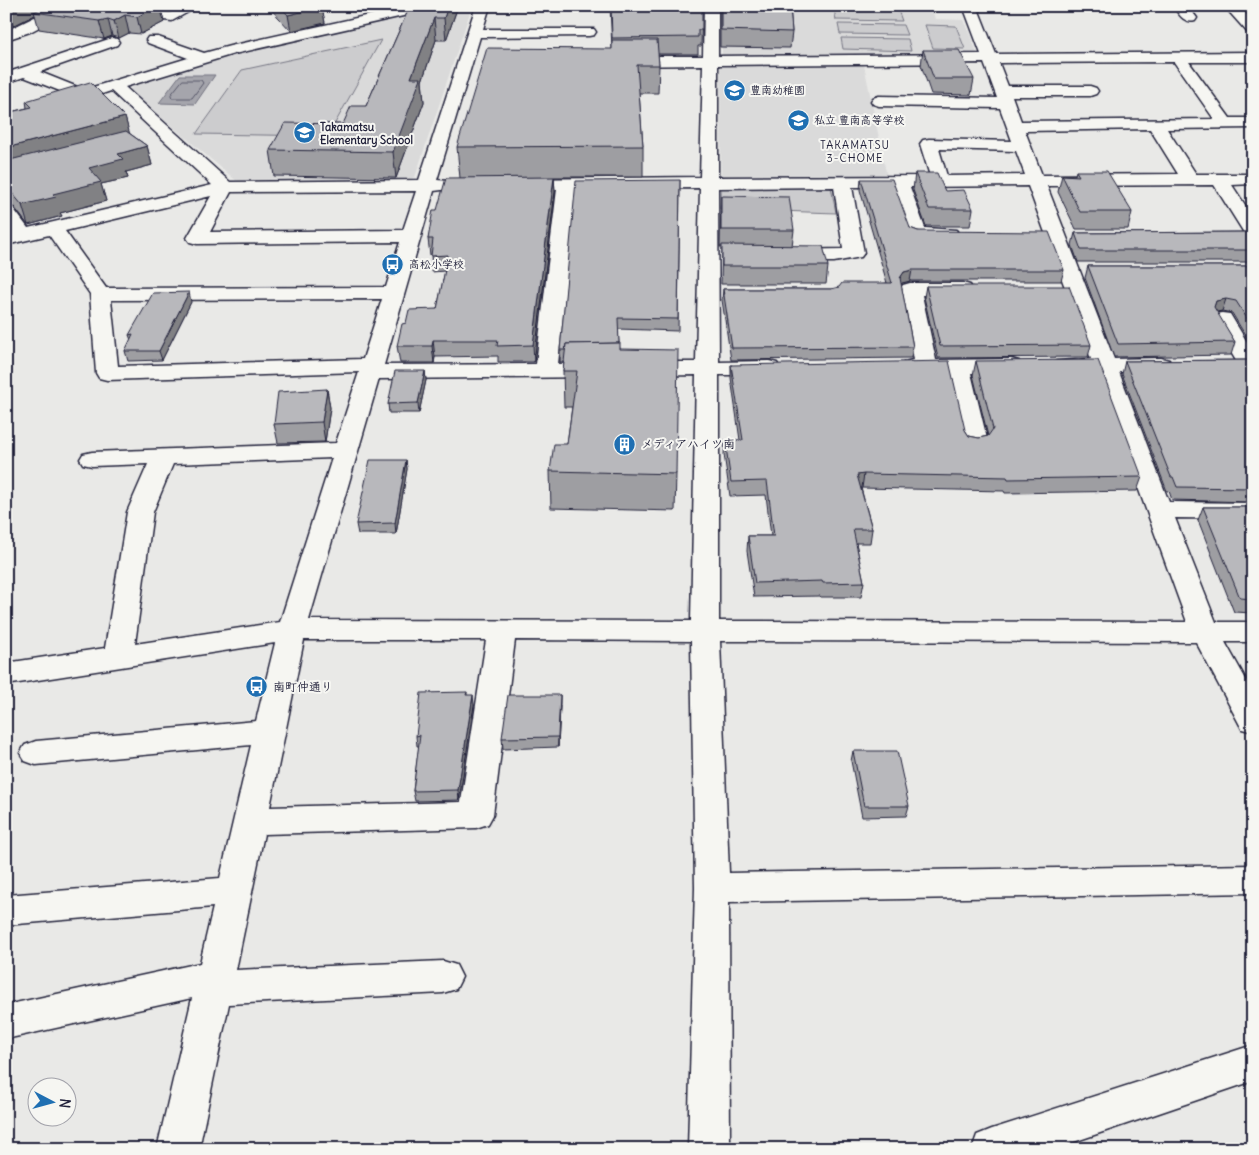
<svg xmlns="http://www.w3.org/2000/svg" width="1259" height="1155" font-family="Delius,'Klee One',sans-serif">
<rect width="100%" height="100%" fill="#e9e9e7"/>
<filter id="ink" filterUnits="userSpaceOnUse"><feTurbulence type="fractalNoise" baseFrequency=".02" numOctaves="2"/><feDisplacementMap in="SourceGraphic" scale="10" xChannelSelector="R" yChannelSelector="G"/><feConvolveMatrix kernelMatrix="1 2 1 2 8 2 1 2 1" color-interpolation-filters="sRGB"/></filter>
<g filter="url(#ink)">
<g fill="#dadada">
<polygon points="451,6 472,6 415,177 402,181 238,182 129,90 134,86 237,53"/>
<polygon points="722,6 931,6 935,19 964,20 978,55 862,55 887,177 721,177 720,64 724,57 722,54"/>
</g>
<g fill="#ccccce" stroke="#777784">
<polygon points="834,9 898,10 902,21 836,20"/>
<polygon points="838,24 903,25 907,35 840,34"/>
<polygon points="925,25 956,26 965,49 933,48"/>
<polygon points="841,38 908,39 911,51 843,49"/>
<polygon points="381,40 328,136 196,134 242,70"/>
<polygon points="721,187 831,187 836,213 720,209"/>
</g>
<polygon fill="#a5a5ac" stroke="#71717f" points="180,75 215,75 195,104 159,103"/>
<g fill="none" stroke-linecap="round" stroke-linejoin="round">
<polygon stroke="#565668" stroke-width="1" points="183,80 201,80 203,83 192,98 172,98 171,95"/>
<defs>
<g id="minor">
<polygon points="57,6 115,6 170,13 181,6 199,6 172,21 73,9 30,32 6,40 6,31"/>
<path d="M410,6H437L430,10L234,54L125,87L230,182L419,180L476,6H490L483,29H594L596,32L594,35L589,36L480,37L437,180L449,181L452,185L449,189L434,191L384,365L536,364L557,189H516L510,188L507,184L510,180L516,179L700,177L703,65L622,66L617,64L614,61L617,58L622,56H703L704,6H718V56L981,54L963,6H977L996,54L1253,52V62H1189L1230,118H1253V128L1167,129L1196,174H1253V184L1232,185L1253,217V238L1246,236L1214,185L1047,186L1114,359L1161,358L1169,360L1172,365L1169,370L1161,372H1119L1169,502L1253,503V519L1175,518L1216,622H1253V642H1225L1253,692V732L1242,729L1196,642L720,641L729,873L1253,865V893L729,902L730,1149H688L695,888L691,641L515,640L493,815L488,824L476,828L264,834L236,970L443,961L456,965L462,977L456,989L443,993L229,1004L199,1149H157L192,998L6,1039V1005L200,963L213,907L6,925V895L220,878L251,745L36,765L25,761L20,753L25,745L36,741L256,721L275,643L6,685V663L105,648L127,512L148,464L92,466L83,464L80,459L83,454L92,452L336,443L359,372L107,380L99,378L96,373L90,294L49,235L6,245V233L12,232L6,225V206L13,208L28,228L212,185L111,91L99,95L93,93L91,90L93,87L188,58L148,43L146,40L148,37H158L204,53L230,46ZM1174,62L1214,119L1021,121L1012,96H1090L1096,94L1098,91L1096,88L1090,86H1008L999,63ZM984,63L997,98L879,96L873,98L871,101L873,104L879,106L1000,108L1012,141L929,139L923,140L920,144L930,176L718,177V65ZM1150,129L1178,174L1042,175L1025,131ZM939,149L1016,151L1025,175L947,176ZM1028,186L1091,359L1056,361L1053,366L1056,371L1064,373L1096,372L1187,622L719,621V375H769L777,373L780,368L777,363L769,361L719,362L718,188L834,187L843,249L788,250L781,252L778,256L781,260L788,262H834L861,257L864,253L852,187H892L910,238L917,240L956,238L959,234L956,230L925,228L910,187ZM700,188L696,362H639L631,364L628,369L631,374L639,376L696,375L691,621L309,620L379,379L599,377L607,375L610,370L607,365L599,363L558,364L576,189ZM416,191L403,230L210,232L231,192ZM211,196L187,238L190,242L197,244L400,242L386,287L106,288L65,231ZM382,299L363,359L118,366L111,300ZM332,458L280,622L135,644L153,512L173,464ZM304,640H486L461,802L270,807Z"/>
<path d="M1173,6H1188L1197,18L1195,21C1184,24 1179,14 1173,6Z"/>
<polygon points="1224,6 1239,6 1253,21 1253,34 1248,33"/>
<polygon points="112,38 117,39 119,42 117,45 40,72 90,92 92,95 90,98 78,98 24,77 6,83 6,73"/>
<polygon points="910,283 963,283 970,285 973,289 970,293 963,295 922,295 936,360 1011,359 1019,361 1022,366 1019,371 1011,373 971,373 988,443 985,448 976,450 967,448 964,443 948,373 912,374 904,372 901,367 904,362 913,360 900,289 903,285"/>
<polygon points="1222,313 1230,314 1253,352 1253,370 1241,369 1211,319 1214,314"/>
<polygon points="1253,1045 1253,1081 1053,1149 972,1149 977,1135 992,1129"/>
</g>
</defs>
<use href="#minor" stroke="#22223b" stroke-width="3"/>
<use href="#minor" fill="#f6f6f2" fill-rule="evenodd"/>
</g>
<g fill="#9e9ea2" stroke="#22223b">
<polygon points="6,6 177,6 170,11 161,10 164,22 141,34 129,33 119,38 112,36 104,39 39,29 35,15 13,26 6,25"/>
<polygon points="268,6 321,6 322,7 325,23 291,31"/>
<polygon points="410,6 458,6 446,40 436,40 422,81 424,102 396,178 274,176 270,150 343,124 366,106"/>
<polygon points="610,6 702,6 701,46 698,46 698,54 658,54 659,65 658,93 639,93 643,146 643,177 554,177 555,192 534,362 498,362 498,356 435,357 434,363 400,363 397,346 406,323 437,309 445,271 432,272 431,255 430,255 428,239 437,210 460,178 457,147 612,49"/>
<polygon points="720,6 790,6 792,32 790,48 720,47"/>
<polygon points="923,50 974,79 971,95 931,94 921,65"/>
<polygon points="26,101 125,117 129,133 147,146 152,165 126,172 128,178 101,184 106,201 60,213 62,216 28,225 14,207 6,205 6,113 27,108"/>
<polygon points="1076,171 1132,212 1128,229 1076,229 1058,192 1062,175 1075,175"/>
<polygon points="915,173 973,209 970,226 926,226 913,190"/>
<polygon points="861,179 910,228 918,231 1064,270 1061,281 910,281 902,283 901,285 913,347 911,358 731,360 722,300 723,289 831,289 887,283 860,190"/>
<polygon points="680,180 678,331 618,329 619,343 620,349 676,474 675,511 551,508 550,471 567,444 572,407 564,407 563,371 564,362 560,362 560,350"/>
<polygon points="721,196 794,230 792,246 828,266 826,284 721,284 722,247 720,247"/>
<polygon points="1253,232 1253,262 1078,262 1072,245 1075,233"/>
<polygon points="1088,266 1253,266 1253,348 1232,313 1222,311 1216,312 1235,342 1231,355 1114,357 1085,278"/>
<polygon points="926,286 1091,345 1088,357 938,358 924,297"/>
<polygon points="191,302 162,360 128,361 125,351 131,340 129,335"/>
<polygon points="1253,360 1253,502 1172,500 1169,491 1167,491 1122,374 1125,361"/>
<polygon points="976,361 1142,477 1137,491 1005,493 1004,491 861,488 872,529 870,543 856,543 864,582 861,597 821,597 820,596 754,597 747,551 748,536 771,536 766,495 730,496 724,454 725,440 740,440 731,378 731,365 965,430 969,436 979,438 988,436 973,375"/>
<polygon points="425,371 426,380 419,413 389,413 388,404"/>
<polygon points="327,389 330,408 325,442 278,443 274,424"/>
<polygon points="406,460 407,469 396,534 358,534 356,524"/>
<polygon points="1203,507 1253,507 1253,613 1234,612 1198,520"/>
<polygon points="467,692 467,695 474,705 459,800 415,801 413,791 419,746 417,746 416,736"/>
<polygon points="560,706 558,747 503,749 502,738"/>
<polygon points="853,751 909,806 906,816 862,817 851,761"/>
</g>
<g fill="#818184" stroke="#22223b">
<polygon points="16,6 53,6 34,12 35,15 13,26 8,10"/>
<polygon points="157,6 160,6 164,22 141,34 137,17"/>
<polygon points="168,6 177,6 170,11"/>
<polygon points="448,6 458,6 446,40 444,18"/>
<polygon points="322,7 325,23 291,31 288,15"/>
<polygon points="125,15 129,33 119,38 114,21"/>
<polygon points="434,18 436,40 422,81 424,102 396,178 393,152 411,78"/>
<polygon points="108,19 112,36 104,39 99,21"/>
<polygon points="125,117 130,135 6,168 6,148"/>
<polygon points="147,146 152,165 126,172 128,178 101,184 106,201 60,213 62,216 28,225 22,205 53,194 89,168 118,154"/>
<polygon points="554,177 555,192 534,362 533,345"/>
<polygon points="912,270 910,281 902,283 898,289 900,278 904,272"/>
<polygon points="189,292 191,302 162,360 159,351"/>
<polygon points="1226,299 1222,311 1212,313 1216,301"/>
<polygon points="433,340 435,357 434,363 432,346"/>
<polygon points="425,371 426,380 419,413 418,403"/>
<polygon points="327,389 330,408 325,442 322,422"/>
<polygon points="406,460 407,469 396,534 395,523"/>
<polygon points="864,474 862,488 855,489 857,475"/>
<polygon points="473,695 474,705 459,800 458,790"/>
<polygon points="560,695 560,706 558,747 558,737"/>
</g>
<g fill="#b8b8bc" stroke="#22223b">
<polygon points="6,6 16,6 8,10 6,10"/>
<polygon points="46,6 157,6 137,17 125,15 114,21 108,19 99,21 34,12"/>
<polygon points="280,6 321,6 322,7 288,15"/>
<polygon points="410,6 448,6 444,18 434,18 411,78 421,78 393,152 270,150 285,123 343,124 351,106 366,106"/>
<polygon points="611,6 702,6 702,30 698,30 698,37 612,38"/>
<polygon points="721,6 790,6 792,32 721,30"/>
<polygon points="612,40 657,40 659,65 637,65 643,146 457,147 487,48 612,49"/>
<polygon points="923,50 959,50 974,79 934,79"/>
<polygon points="90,82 125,117 6,148 6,113 32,107 26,101"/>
<polygon points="126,131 147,146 118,154 123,159 89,168 101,182 53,194 56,197 22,205 8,188 6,187 6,161"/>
<polygon points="1076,171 1107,171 1132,212 1080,212 1062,175 1079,176"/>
<polygon points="915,173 937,173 945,191 964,190 973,209 929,209"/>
<polygon points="554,177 533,345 497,346 498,340 433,340 432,346 397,346 402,324 406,323 409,310 437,309 448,255 431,256 433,239 428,239 433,210 437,210 446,178"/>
<polygon points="861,179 892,179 910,228 918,231 1049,232 1064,270 912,270 904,272 900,278 913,347 732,348 723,289 831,289 839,287 842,283 892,283"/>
<polygon points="680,180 678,319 618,318 619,343 566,344 565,350 560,350 576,181"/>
<polygon points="721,196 789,197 794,230 721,230"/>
<polygon points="1253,232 1253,250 1081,250 1075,233"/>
<polygon points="722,245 823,246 828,266 722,266"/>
<polygon points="1088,266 1253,266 1253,328 1236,301 1226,299 1216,301 1214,307 1235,342 1118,344"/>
<polygon points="926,286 1069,286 1091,345 940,346"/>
<polygon points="189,292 159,351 125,351 133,334 129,335 153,293"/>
<polygon points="620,343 620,349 678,350 676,474 550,471 554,444 567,444 577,371 563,371 566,344"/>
<polygon points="1098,360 1142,477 1008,479 1007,477 864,474 857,475 872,529 853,529 864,582 823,583 822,581 755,583 748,536 774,536 767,481 731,482 725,440 743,440 731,365 949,361 965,430 969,436 979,438 988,436 993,429 976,361"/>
<polygon points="1253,360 1253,488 1177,487 1173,477 1171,477 1125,361"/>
<polygon points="395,371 425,371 418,403 388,404"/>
<polygon points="327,389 322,422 274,424 278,392"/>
<polygon points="370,460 406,460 395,523 356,524"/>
<polygon points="1203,507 1253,507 1253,599 1240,598"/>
<polygon points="467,692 466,695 473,695 458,790 413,791 420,735 416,736 421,693"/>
<polygon points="508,695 560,695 558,737 502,738"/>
<polygon points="853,751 897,751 909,806 864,806"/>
<polygon points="1253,1141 1253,1149 1202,1149"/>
</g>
</g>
<defs>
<symbol id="school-disc" viewBox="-11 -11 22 22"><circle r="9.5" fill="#1f6fb2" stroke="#f6f6f2"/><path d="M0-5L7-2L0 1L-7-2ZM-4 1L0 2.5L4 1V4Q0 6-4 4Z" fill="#fff"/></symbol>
<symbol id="bus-disc" viewBox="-11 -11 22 22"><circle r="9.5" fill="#1f6fb2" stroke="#f6f6f2"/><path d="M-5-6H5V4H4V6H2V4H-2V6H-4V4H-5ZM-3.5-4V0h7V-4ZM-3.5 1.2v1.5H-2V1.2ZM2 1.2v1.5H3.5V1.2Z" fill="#fff"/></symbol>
<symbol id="building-disc" viewBox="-11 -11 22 22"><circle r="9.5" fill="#1f6fb2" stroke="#f6f6f2"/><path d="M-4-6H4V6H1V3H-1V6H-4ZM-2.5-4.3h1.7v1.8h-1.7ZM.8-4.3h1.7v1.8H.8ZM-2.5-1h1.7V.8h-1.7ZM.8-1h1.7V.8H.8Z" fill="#fff"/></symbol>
</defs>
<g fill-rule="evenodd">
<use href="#school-disc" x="722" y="78" width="25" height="25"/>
<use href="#school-disc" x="786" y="108" width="25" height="25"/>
<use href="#school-disc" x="292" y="120" width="25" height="25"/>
<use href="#bus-disc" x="380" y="252" width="25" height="25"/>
<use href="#building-disc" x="612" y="432" width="25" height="25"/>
<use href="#bus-disc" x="244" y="674" width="25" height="25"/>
</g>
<g text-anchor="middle" stroke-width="4" stroke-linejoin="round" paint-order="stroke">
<g font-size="11" font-weight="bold" fill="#22223b" stroke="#f6f6f2" text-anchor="start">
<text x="750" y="94">豊南幼稚園</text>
<text x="814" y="124">私立 豊南高等学校</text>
<text x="320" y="131">Takamatsu<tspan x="320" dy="13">Elementary School</tspan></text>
<text x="409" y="268">高松小学校</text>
</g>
<g font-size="11" letter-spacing="1" fill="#22223b" stroke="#f6f6f2">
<text x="855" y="149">TAKAMATSU<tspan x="855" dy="13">3-CHOME</tspan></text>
</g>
<g font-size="12" font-weight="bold" fill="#22223b" stroke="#f6f6f2" text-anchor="start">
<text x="641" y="448">メディアハイツ南</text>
<text x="273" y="691">南町仲通り</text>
</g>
</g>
<rect width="1259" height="1155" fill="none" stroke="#f6f6f2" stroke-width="25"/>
<rect x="12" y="12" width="1234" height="1130" fill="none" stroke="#22223b" stroke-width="2" filter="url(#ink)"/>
<g transform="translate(52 1102) rotate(96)"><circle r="24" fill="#f6f6f2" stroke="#a1a1a9"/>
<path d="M0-4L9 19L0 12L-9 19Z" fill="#1f6fb2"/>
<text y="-8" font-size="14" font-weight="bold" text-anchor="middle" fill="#22223b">N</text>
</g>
</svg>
